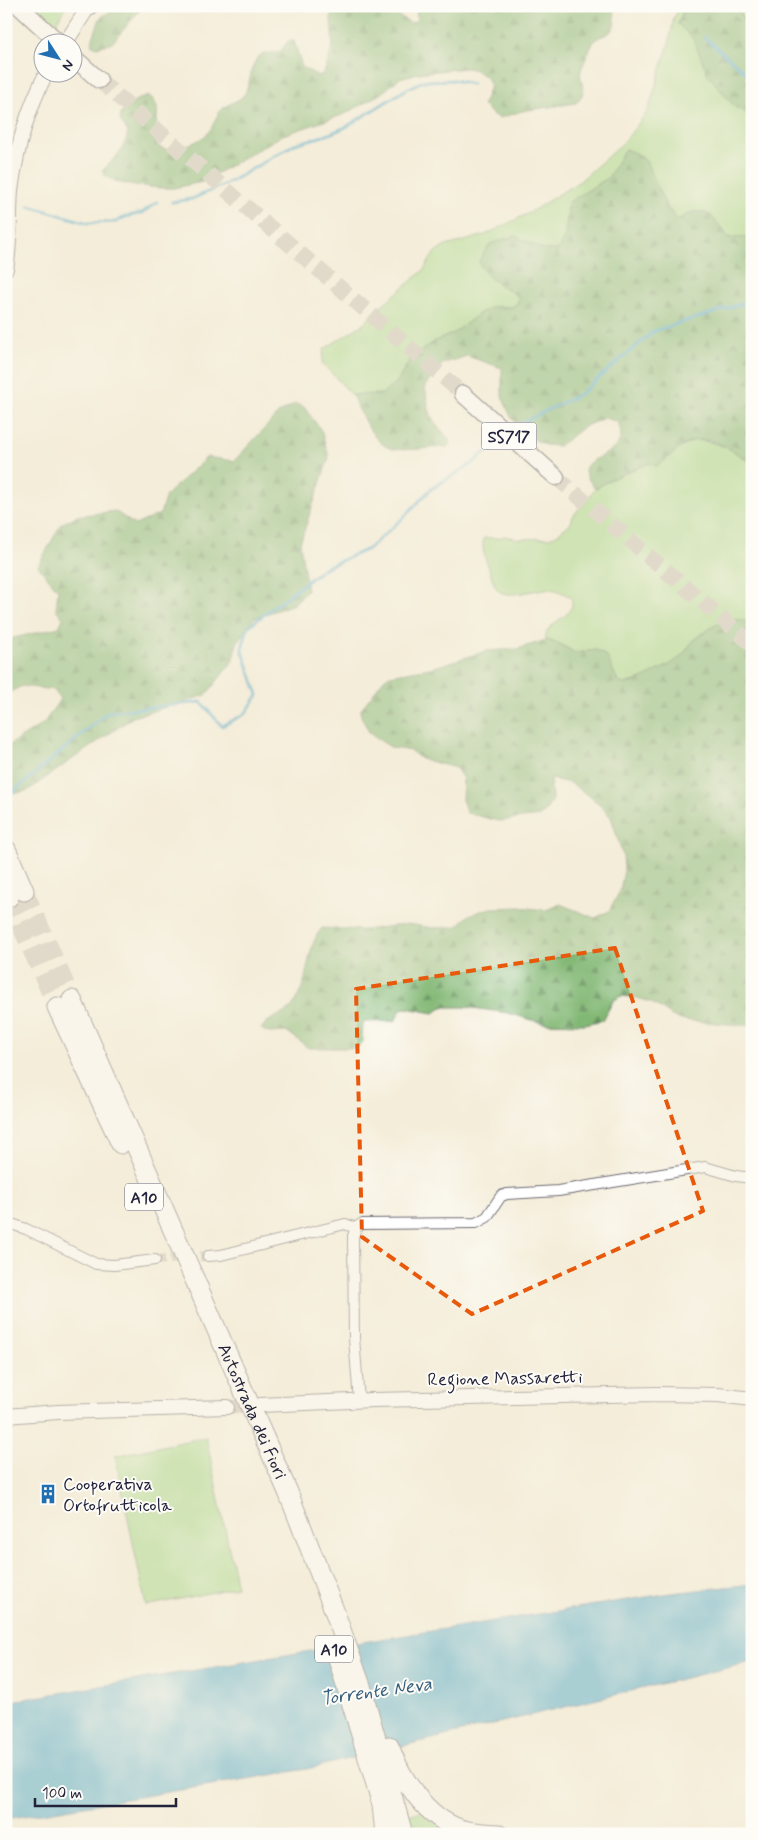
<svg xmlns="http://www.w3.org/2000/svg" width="758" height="1840" font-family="Mynerve,sans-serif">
<defs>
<pattern id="forest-firs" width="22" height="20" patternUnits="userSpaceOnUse" patternTransform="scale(1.25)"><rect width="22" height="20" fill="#82b874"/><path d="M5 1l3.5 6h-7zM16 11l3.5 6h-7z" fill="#6a9560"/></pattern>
</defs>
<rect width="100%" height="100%" fill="#fdfcf7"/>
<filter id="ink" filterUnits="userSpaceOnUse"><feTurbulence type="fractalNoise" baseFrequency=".02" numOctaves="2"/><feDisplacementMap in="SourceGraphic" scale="10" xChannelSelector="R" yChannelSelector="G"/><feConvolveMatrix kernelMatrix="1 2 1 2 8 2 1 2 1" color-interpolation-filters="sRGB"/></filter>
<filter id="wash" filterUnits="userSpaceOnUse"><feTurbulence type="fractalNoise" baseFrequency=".0096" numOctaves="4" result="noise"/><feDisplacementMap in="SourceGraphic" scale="20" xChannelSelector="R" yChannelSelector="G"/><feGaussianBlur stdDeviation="1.12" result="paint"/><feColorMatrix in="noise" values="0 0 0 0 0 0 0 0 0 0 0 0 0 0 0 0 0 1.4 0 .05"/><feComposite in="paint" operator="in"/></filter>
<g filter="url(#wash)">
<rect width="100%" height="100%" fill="#f4edd9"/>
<g fill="#a3d888" stroke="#627d62">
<polygon points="35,6 66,6 55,26"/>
<polygon points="681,6 691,6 683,11 678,24 694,40 708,75 735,107 745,111 752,124 752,235 747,237 729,238 711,215 693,212 677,220 666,206 646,161 625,149 608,178 569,202 565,237 558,250 545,250 515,236 490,244 479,261 492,279 519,296 518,303 512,307 492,307 480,313 454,333 435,341 410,359 398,381 381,395 352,395 322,363 324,349 365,323 375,311 423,271 435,252 446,246 485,235 529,213 580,181 624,142 648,111 669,43 674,17"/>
<polygon points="736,6 752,6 752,34 749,31"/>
<path d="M695,440C721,443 731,448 752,464V623L749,621L712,627L694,640L681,657L671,664L642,679L624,684L618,682L607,657L596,650L575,653L558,643L546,640C542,621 579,618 571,597C564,594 557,589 549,589C537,588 505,601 497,589C493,584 491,574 489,568C485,558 481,548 484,538H498L505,536L519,539L548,538L555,536L571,523L573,516L595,489L609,480L649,463L656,466C662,463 664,459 669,456C678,449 686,444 695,440Z"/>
<polygon points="206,1437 237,1587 146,1606 115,1456"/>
<polygon points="425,1810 462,1834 412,1834 408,1815"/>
</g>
<g fill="url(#forest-firs)" stroke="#526d58">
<polygon points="119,6 145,6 140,10 112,43 97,47 91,44 100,18"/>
<path d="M334,6H344L355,15L394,13L411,23L417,20L416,6H614C614,16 618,29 607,34C604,36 599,37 596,39C590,46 586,59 582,67C576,81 591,90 576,103L522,111L500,118L493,115L483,105L490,86L488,79L476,70L467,68L418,73L400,78L380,94L345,114L283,135L202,182L174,188H158L121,183L106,177L102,171C113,160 126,148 128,132L120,120L121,113L136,100L149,96C169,109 145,138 161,148C171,154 199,142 207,134C213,128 215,118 220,111C226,104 237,102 243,96C251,88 250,60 261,55C266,52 275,53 280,52L288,41H294L302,67L318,76L324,73L333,46L331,18Z"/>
<polygon points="691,6 736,6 752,34 752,124 745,111 735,107 708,75 694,40 678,24 683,11"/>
<path d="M625,149L640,155L646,161L666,206L677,220C682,218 687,215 692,213C709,206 719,226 729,238L747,237L752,235V464C734,450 706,431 684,445C674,451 666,461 656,466L649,463L609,480L595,489C592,484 586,477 585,472C584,453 633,457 618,422L604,418L583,427L559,446L545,445L525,434L511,417L502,396V368L467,356L442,364L425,386C427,399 428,412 435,423C440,430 448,435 450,443L447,447C432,447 399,453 387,447C370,438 360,411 352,395L382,394L398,381L410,359L435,341L454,333L480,313L492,307H512L518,303V296C504,287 484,278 479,261L490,244L515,236L545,250H558L565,237L569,202L608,178Z"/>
<polygon points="295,404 304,407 321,430 329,457 300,543 307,590 294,604 254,618 237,643 232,662 206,695 133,717 27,791 17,793 6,789 6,751 11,744 44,723 60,699 54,690 22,686 6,694 6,640 59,627 63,618 56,609 58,590 38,566 61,524 77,516 115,511 135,525 160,514 166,495 207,457 234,461 279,413"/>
<path d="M730,618L752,623V1026L681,1020C671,1017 666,1011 657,1006C646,999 634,997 621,996L613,1001L603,1020L585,1024L543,1023L508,1013L466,1007H442L434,1013L406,1008L401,1009L395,1021L364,1022L362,1027L363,1042L357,1048H308L288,1032L269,1033L261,1029C271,1014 285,1018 296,1001C310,979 306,945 322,928L365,930L408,924L434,928L452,927L457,926L469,915L490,908L519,907L546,910L560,904L595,918L609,911L620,891L624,870L623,856L611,817L597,802L571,783L551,779L552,801L544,813L539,816L499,821L467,813L462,800L463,779L456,768L421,759L411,751L392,748L370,734L361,716V709L384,679L390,675L435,667L486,651L517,649L546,640L558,643L575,653L596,650L602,653L607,657L618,682L624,684L630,683L642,679L671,664L681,657L694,640L712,627Z"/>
</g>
<polygon fill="#4faacd" stroke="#386684" points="752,1584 752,1662 307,1769 6,1819 6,1702 381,1639 671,1593"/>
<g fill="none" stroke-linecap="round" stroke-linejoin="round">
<g stroke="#4faacd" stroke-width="3">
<polyline points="704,37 752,78"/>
<polyline points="172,202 192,199 228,183 295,144 327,135 346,127 405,90 423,81 453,80 472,84"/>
<polyline points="29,206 88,223 116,222 125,217 142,213 157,202"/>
<polyline points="515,429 524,422 580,394 654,331 752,301"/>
<polyline points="6,798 108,712 201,702 222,726 245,714 258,695 242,649 248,627 324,568 368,549 403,518 431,489 473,463 492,447"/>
</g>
</g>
</g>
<g filter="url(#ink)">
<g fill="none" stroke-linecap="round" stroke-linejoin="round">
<polyline stroke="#cac4b9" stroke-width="10" stroke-dasharray="10 5" stroke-linecap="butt" points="155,1260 208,1256"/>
<polyline stroke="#cac4b9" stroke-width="14" stroke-dasharray="14 7" stroke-linecap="butt" points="227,1407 259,1405"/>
<g stroke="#cac4b9" stroke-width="16" stroke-dasharray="16 8" stroke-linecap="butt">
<polyline points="99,80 463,394"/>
<polyline points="556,477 752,644"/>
</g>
<g stroke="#cac4b9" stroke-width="19" stroke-dasharray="19 9" stroke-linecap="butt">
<polyline points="24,891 72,1000"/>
<polyline points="9,897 57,1007"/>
</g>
<defs>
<g id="street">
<polyline points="6,1222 26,1229 96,1264 114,1265 155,1260"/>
<polyline points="208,1256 221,1255 345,1224 356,1228"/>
<polyline points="359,1401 354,1338 353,1236 356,1228 361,1224 476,1223 487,1217 501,1196 507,1194 558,1191 705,1167 736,1176 752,1178"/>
</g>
<g id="secondary">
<polyline points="66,42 89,6"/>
<path d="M6,269C11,243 9,217 11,191C16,151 28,108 47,72"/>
<polyline points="260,1405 373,1400 657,1394 718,1395 752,1399"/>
<polyline points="6,1416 58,1412 227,1407"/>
</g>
<g id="primary">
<polyline points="19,6 58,42"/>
<polyline points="88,7 88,6"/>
<polyline points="72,56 99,80"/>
<polyline points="463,394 556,477"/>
</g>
<g id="highway">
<polyline points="6,849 24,891"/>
<polyline points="6,891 9,897"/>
<path id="s1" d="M72,1000L288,1492L334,1610L361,1686L403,1834"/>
<polyline points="57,1007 121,1144"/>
<polyline points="337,1655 381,1801"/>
<path d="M389,1746C401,1778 425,1817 460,1829C472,1833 486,1833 498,1834"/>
<polyline points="382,1805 385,1834"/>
</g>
</defs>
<use href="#street" stroke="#6c6972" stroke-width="12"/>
<use href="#secondary" stroke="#6c6972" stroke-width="16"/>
<use href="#primary" stroke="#6c6972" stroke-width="19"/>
<use href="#highway" stroke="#6c6972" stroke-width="21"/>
<use href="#street" stroke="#fff" stroke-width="10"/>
<use href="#secondary" stroke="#fff" stroke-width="14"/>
<use href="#primary" stroke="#fff" stroke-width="16"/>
<use href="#highway" stroke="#fff" stroke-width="19"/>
</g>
</g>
<path d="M0 0H758V1840H0ZM615,948L703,1211L472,1314L362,1237L356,989Z" fill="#f4edd9" fill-opacity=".55" fill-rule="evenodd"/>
<path fill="none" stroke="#e8590c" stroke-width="4" stroke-dasharray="10 6" stroke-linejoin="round" d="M615,948L703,1211L472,1314L362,1237L356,989Z"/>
<defs>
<symbol id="building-bare" viewBox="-9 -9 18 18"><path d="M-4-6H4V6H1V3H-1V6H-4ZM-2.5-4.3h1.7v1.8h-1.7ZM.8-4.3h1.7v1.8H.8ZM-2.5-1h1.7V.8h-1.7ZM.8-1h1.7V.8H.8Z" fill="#1f6fb2" stroke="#fdfcf7" stroke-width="2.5" paint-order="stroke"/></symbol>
</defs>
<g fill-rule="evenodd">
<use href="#building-bare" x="34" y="1480" width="28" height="28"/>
</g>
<g text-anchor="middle" stroke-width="4" stroke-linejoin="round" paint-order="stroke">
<g fill="#fdfcf7" stroke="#646373" stroke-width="1">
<rect x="481.5" y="422.5" width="55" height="27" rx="4"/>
<rect x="125" y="1183.5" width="38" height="27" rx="4"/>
<rect x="315" y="1635.5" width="38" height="27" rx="4"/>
</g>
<g font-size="16" font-weight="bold" fill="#22223b">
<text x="509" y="442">SS717</text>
<text x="144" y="1203">A10</text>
<text x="334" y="1655">A10</text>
</g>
<g font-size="18" fill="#22223b" stroke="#fdfcf7">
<text transform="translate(505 1378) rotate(-1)" y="6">Regione Massaretti</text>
<text dy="6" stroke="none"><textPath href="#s1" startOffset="449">Autostrada dei Fiori</textPath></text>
</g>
<g font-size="18" fill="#22223b" stroke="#fdfcf7" text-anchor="start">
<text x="63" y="1490">Cooperativa<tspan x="63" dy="21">Ortofrutticola</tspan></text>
</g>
<g font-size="19" font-style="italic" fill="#365f7d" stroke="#fdfcf7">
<text transform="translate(376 1690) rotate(-8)" y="7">Torrente Neva</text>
</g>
</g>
<rect width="758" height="1840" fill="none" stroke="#fdfcf7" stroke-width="25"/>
<g transform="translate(58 58) rotate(126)"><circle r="24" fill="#fdfcf7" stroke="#a5a5ac"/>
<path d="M0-4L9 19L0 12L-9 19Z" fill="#1f6fb2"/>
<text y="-8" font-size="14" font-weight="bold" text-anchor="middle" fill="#22223b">N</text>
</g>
<path d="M35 1798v8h141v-8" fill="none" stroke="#22223b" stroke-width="2.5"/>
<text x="42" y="1798" font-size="15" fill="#22223b" stroke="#fdfcf7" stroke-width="4" paint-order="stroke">100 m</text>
</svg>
